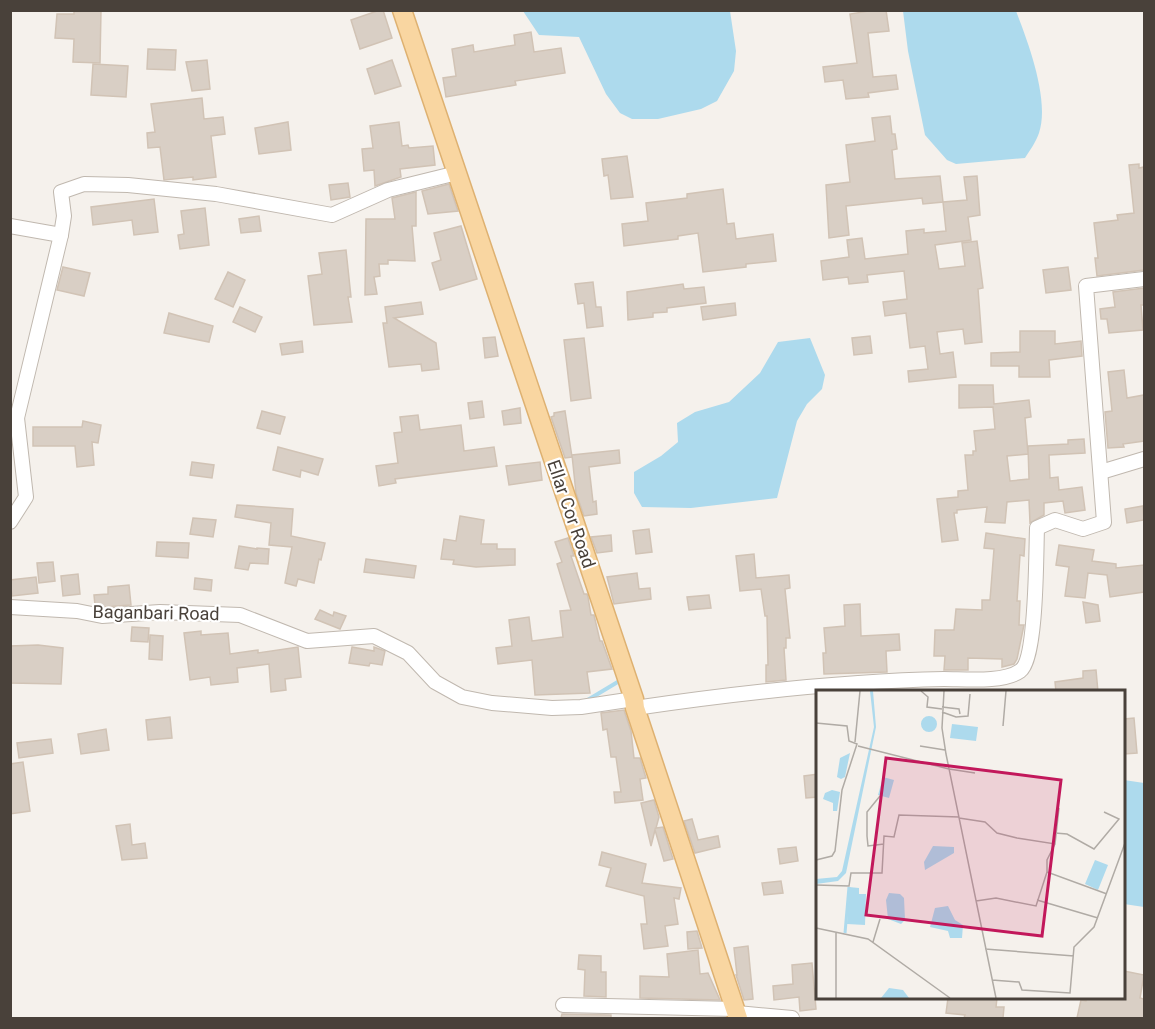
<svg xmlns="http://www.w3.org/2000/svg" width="1155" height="1029" font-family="Roboto,sans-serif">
<rect width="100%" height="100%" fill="#f5f1ec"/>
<g fill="#addaed">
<polygon points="523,11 730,11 736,51 734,71 717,101 701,109 658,119 632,119 620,113 606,94 579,37 539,35"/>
<path d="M903,11H1016C1028,42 1050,100 1039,133C1036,142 1030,150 1025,158L956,164L947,160L925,135L908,51Z"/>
<polygon points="810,338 825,375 822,389 807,404 797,421 777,498 691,508 642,507 634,493 634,472 661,456 678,442 677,423 695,412 729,402 760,373 778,342"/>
<polygon points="1124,780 1144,783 1144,907 1124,904"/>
</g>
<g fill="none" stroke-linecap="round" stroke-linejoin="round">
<polyline stroke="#addaed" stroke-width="4" points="586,701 621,680"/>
</g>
<g fill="#d9cfc5" stroke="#d1c3b5" stroke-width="1.5">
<polygon points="74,10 101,10 100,63 73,62 74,39 55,38 57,14 74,14"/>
<polygon points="380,10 383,10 392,38 360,49 351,20"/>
<polygon points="875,10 886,10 889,31 868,33 873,77 896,75 898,89 868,93 869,97 846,99 843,80 825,82 823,67 857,63 850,14"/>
<polygon points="531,32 534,52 561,48 565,73 515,81 516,85 446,97 443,78 456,76 452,49 473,45 474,52 515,45 514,35"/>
<polygon points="148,49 176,50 175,70 147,69"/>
<polygon points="207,60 210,89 192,91 186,62"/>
<polygon points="392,60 401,86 375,94 367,69"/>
<polygon points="93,64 128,66 126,97 91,95"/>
<polygon points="202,98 204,119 223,117 225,134 211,136 216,177 193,180 193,177 164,180 160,147 148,148 147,133 155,132 151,104"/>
<polygon points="890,116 892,134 895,134 897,149 892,150 895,179 940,176 943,202 923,204 922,198 846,206 849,235 829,238 826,185 850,182 846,145 875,141 872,118"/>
<polygon points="288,122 291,150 259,154 255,128"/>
<polygon points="399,122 402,146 408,145 409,148 433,146 435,165 400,169 401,177 375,186 374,170 364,171 362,149 373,148 370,126"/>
<polygon points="627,156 633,197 611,199 608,175 604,176 602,159"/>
<polygon points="1139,164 1139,168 1144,167 1144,270 1097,276 1095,258 1098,258 1094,223 1118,220 1117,215 1134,213 1129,165"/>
<polygon points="977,176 980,215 968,217 971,240 935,245 939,269 965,266 962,243 977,241 983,288 978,289 982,342 965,344 963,329 937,332 940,354 953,352 956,377 909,382 908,371 928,369 925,346 910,348 906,313 885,316 883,302 907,299 904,271 867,275 868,282 849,284 848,277 823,280 821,261 849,257 847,240 862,238 865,259 908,254 906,231 924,229 924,233 946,231 943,202 967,200 964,177"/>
<polygon points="348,183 350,197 331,200 329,185"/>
<polygon points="449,184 458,211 428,214 422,191"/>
<polygon points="723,189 727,224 734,223 736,239 773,234 776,261 746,264 746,267 703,272 698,233 678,236 678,239 624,246 622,224 648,221 646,203 687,198 687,194"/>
<polygon points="416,192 416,226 412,226 415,261 388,260 388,264 379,264 380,276 374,277 377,294 365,295 366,219 395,219 392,198"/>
<polygon points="154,199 158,232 134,235 132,220 93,225 91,207"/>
<polygon points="205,208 209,245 180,249 178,235 184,234 181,211"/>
<polygon points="259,216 261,231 241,233 239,219"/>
<polygon points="461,226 477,279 440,290 432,263 441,260 434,233"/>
<polygon points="346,250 351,297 348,297 352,322 314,325 308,276 322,274 319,253"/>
<polygon points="63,267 90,273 84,296 57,290"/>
<polygon points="1068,267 1071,290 1046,293 1043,270"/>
<polygon points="228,272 245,280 233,307 215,299"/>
<polygon points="593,282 596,307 601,307 603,326 587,328 584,303 578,304 575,284"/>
<polygon points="683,284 684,289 704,287 706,303 667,308 667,312 653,313 653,317 628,320 627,292"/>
<polygon points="1144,288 1144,305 1141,305 1143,330 1109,333 1107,319 1101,319 1100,309 1115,307 1113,292"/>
<polygon points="421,302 423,314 394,318 436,343 439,369 422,371 421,364 389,367 383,323 387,323 385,307"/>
<polygon points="735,303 736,315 703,320 701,307"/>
<polygon points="240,307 262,317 255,332 233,322"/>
<polygon points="169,313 213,326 209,342 164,333"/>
<polygon points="1020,331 1055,331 1055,344 1081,341 1082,356 1049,360 1050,377 1019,377 1019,366 991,366 991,353 1020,352"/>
<polygon points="870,336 872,353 854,355 852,338"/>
<polygon points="495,337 498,356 485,358 483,338"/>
<polygon points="584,338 591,398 571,401 564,340"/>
<polygon points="302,341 303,352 282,355 280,344"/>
<polygon points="1124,370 1127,398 1144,395 1144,441 1123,444 1124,447 1108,448 1105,412 1112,411 1108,372"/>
<polygon points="959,385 993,385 994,404 1029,400 1031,417 1025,418 1028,454 1007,456 1010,481 1029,479 1028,446 1068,444 1068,440 1084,439 1085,453 1049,455 1050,478 1058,477 1059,490 1082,487 1085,510 1065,513 1063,501 1044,503 1044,515 1030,523 1029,500 1007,502 1005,523 985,522 987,507 957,510 957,513 954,513 958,540 942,542 937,499 958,497 958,491 968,490 965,455 973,455 973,451 976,451 974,431 995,429 993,407 959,408"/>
<polygon points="482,401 484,417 470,419 468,403"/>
<polygon points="520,408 521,423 504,425 502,411"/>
<polygon points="262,411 285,417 280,434 257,428"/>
<polygon points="565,411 572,457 565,458 551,417 554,416 554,413"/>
<polygon points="418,415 420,430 461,425 464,451 494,447 497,466 395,479 396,483 379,486 376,466 398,463 394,433 402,432 400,417"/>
<polygon points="83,421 101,425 98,443 92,442 94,465 77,467 75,446 33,446 33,427 82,427"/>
<polygon points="278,447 323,459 318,475 301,470 300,477 273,470"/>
<polygon points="619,450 620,463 589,467 593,502 596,501 597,514 584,516 576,493 572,455"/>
<polygon points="192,462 214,465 212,478 190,475"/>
<polygon points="540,462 542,480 509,485 506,466"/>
<polygon points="237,505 293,509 291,536 325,543 321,560 319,559 314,583 298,579 296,586 285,583 292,547 269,545 271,523 235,517"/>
<polygon points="1143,506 1144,520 1127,523 1125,509"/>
<polygon points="460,516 484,520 481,544 497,544 497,549 515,549 515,565 476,567 453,564 454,560 441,559 444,539 456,541"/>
<polygon points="193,518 216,520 213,537 190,534"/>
<polygon points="649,529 652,552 636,554 633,531"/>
<polygon points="986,533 1025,539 1024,556 1020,555 1017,601 1020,601 1019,625 1024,625 1017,659 1014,664 1002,667 1002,659 968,658 968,670 944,670 945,656 934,656 935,630 954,630 956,609 982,610 982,600 990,600 994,549 984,548"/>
<polygon points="611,535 612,551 597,553 591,537"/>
<polygon points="568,538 574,556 571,556 584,594 587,594 588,597 591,615 594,615 600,641 602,641 612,669 587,672 590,693 535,695 532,660 498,664 496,648 512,646 509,620 529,617 532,641 563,637 560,611 571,610 557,564 562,562 555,542"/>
<polygon points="157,542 189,543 188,558 156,556"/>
<polygon points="1059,545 1094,550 1092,561 1116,564 1116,568 1144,565 1144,592 1110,597 1107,575 1088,573 1085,598 1065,596 1069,567 1056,565"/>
<polygon points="239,546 257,549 257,548 269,549 268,564 250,563 248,570 235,568"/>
<polygon points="754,554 756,578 789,575 790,588 785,589 790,638 786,638 786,648 784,648 786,680 766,682 766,665 768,665 767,616 765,616 761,589 740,591 736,556"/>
<polygon points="366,559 416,566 414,578 364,572"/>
<polygon points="53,562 55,581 39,583 37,563"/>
<polygon points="637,573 639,589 650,588 651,599 614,604 607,577"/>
<polygon points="78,574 80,594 63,596 61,576"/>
<polygon points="36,577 38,593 12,596 10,580"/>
<polygon points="195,578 212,580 211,591 194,589"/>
<polygon points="129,585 131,605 103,607 95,605 94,595 108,594 108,587"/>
<polygon points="709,595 711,608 689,610 687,597"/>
<polygon points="1083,602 1098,605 1100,621 1086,623"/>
<polygon points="860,604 861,636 899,634 900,650 886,651 887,672 824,674 823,653 826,653 824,628 845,626 844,605"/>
<polygon points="320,610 333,616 334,612 346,616 340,629 315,619"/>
<polygon points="132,627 149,628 148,642 131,641"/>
<polygon points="201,631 201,635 228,633 230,654 258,650 258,653 298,647 301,677 285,679 286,690 271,692 269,664 237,668 238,682 211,685 210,677 190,680 184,633"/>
<polygon points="150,635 163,636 162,660 149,659"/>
<polygon points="38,645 63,648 61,684 10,683 10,646"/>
<polygon points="352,647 374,651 374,647 385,651 382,665 370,663 369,666 349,663"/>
<polygon points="1096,670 1098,692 1056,692 1055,682 1083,678 1083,671"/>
<polygon points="624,710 631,731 634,758 640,758 646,778 640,779 643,800 615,803 614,792 621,792 616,757 611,757 607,729 603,730 601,713"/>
<polygon points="170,717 172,738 148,740 146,720"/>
<polygon points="1134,718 1137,753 1124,754 1124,719"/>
<polygon points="106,729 109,750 81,754 78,734"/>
<polygon points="51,739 53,753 19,758 17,743"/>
<polygon points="23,762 30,811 10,814 10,764"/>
<polygon points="818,774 818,797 806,798 804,776"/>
<polygon points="654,800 659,817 656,828 663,827 673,859 664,861 655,830 651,846 641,803"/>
<polygon points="692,819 698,840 718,836 720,847 695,853 684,821"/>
<polygon points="130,824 132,845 145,843 147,858 122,860 116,826"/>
<polygon points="796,847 798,861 780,864 778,849"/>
<polygon points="602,852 646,864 642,883 681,888 679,899 674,898 678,924 665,926 668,946 644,949 641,924 647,924 644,896 606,886 611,868 599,865"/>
<polygon points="781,881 783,893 764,895 762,883"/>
<polygon points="697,931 702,948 688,949 687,932"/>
<polygon points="748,946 753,999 744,1000 736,975 737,975 734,948"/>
<polygon points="698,950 700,974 708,973 720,1000 640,998 640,976 669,977 667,954"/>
<polygon points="579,955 601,956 601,972 606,972 606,997 584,996 585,970 578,969"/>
<polygon points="812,963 816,1009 800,1011 799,997 774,1000 773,986 793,984 792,965"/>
<polygon points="1124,971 1144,975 1140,998 1144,999 1144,1018 1077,1018 1081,1000 1086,1001 1087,998 1124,998"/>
<polygon points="948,998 997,998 996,1007 1004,1007 1003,1018 964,1018 965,1015 946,1013"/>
<polygon points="562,1014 611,1015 611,1018 561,1018"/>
</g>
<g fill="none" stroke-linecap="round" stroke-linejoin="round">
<defs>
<g id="minor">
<polyline points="10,226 61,235"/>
<polyline points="10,417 17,418 26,497 10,522"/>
<polyline points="17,418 61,235 64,216 61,192 84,184 128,185 216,194 332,215 388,190 457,173"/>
<polyline points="1101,472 1144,459"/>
<polyline points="10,607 77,611 102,616 160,612 240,615 307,641 374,636 408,653 435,682 462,697 492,703 552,708 581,707 634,699"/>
<path d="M635,708C737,693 841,681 944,679C965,679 1003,683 1020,671C1037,660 1036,552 1037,528L1055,520L1083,529L1104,522L1086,286L1144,279"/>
<polyline points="563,1005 735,1009"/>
<polyline points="737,1013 792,1018"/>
</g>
<polyline id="major" points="402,10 634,699 635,708 738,1018"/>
</defs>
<use href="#minor" stroke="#c0b8af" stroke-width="16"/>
<use href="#major" stroke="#deb171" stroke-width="21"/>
<use href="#minor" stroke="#fff" stroke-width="14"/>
<use href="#major" stroke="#f9d6a1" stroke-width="18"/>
</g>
<g text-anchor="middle" stroke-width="4.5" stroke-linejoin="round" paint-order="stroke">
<g font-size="18" fill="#49413a" stroke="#fff">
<text transform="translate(571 514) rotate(71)" y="6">Ellar Cor Road</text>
<text transform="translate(156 613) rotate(1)" y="6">Baganbari Road</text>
</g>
</g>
<g transform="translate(816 690)">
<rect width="309" height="309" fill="#f5f1ec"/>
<path d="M54,1H57L60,37L30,183L22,191L0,194V189L21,187L26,181L58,37ZM105 34a8 8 0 1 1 16 0a8 8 0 1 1-16 0ZM136,34L162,37L160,51L134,48ZM34,63L29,87L25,89L21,87L24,68ZM67,87L78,90L73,108L62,105ZM16,100L24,102L21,121H17V113L7,109L9,103ZM117,156L138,157V163L109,180L108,172ZM279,170L292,175L282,200L269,194ZM33,197L43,198V204H50L49,235L31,234ZM73,203L84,204L88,208L89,230L85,234L72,229L70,210ZM132,216L139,230L147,235L146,248H134L132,241L114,237L119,218ZM73,298L87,300L93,308H65Z" fill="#addaed"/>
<path fill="none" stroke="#addaed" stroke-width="3" d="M29,243L33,197"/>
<path fill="none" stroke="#b0aba5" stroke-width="1.5" d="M105,1L112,7L111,17L126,19M128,1L126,38L130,64L180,308M126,17L143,19L144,24M126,22L140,27L152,26L154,4M0,33L31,36L33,51L41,54L26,100L19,161L16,166L0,170M187,36L190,1M39,52L44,1M42,56L133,79M104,56L129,60M133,79L159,83M64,106L51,122V146L52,156L68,154M143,128L169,132L181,143L201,148L239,154L243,118M239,143L251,144L278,159L303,129L288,122M239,154L231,170V182L291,204M0,195L33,196L35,183H66L68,146L78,147L83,125L143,127M221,210L282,228M160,211L180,208L220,216L231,182M0,238L52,249L134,308M20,243V308M57,252L64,229M169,259L258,266M176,290L203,292L206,300L254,303L258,257L278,237L309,153"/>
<path fill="#c2185b" fill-opacity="0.15" stroke="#c2185b" stroke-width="3" d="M70,68L245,90L226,246L50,225Z"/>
<rect width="309" height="309" fill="none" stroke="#49413a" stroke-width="3"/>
</g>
<rect width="1155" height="1029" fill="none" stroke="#49413a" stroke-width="24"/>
</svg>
